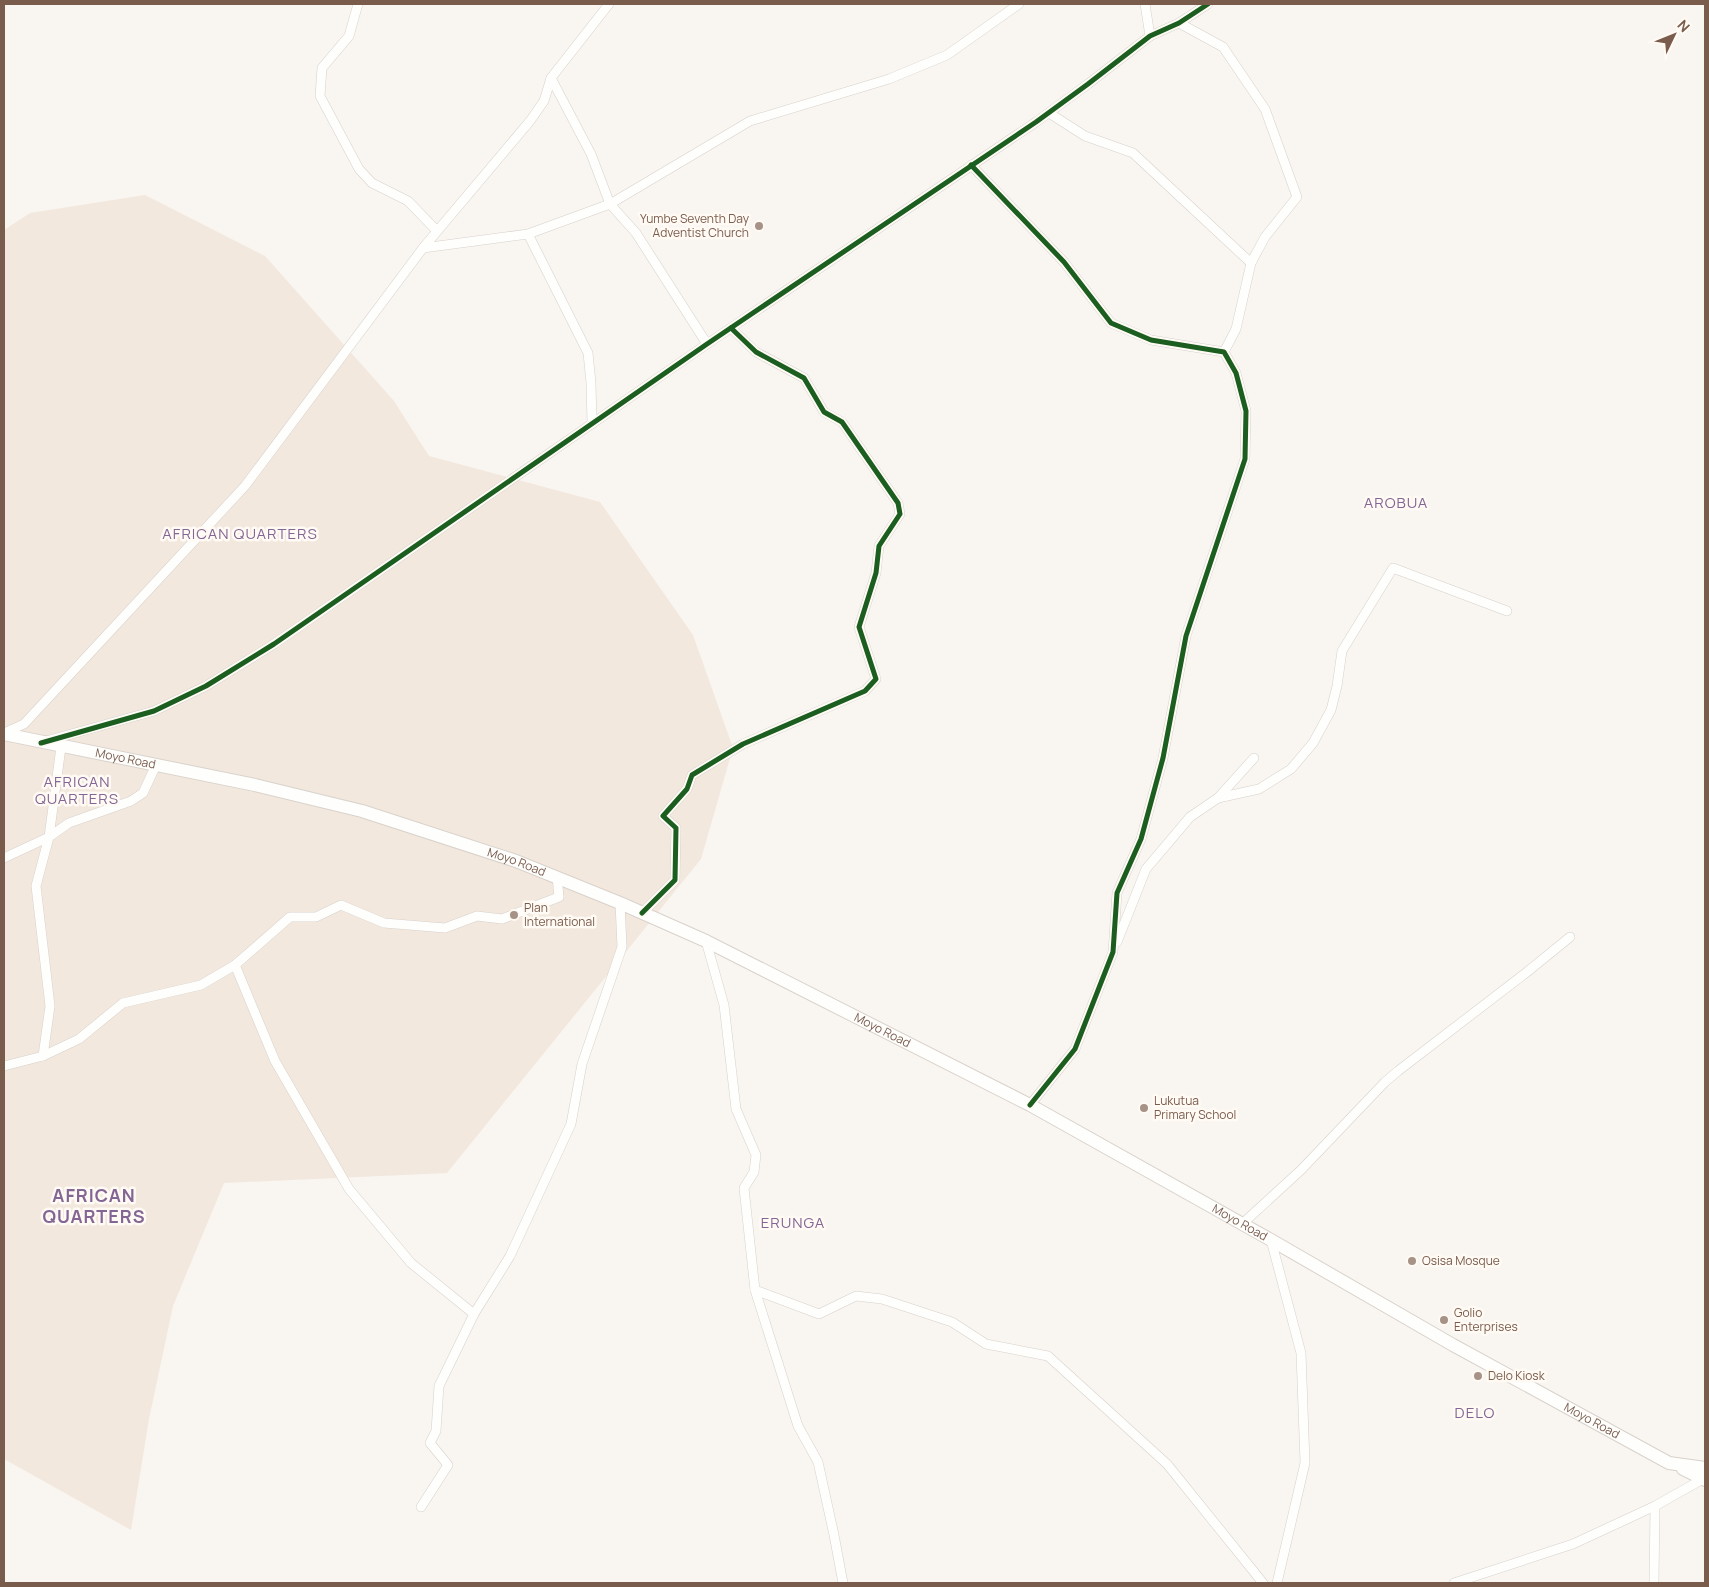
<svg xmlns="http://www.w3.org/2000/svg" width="1709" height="1587" font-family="Manrope,sans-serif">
<rect width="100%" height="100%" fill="#f9f5f0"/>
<polygon fill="#f2e8de" points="145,195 265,256 394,401 429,456 600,502 693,635 733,748 701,859 447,1173 224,1183 173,1306 149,1419 131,1530 4,1459 4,230 30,213"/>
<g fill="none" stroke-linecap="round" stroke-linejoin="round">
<defs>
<g id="minor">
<polyline points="358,4 349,36 322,68 320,96 359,169 372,183 408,201 437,231"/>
<polyline points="1145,4 1150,36"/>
<polyline points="1179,23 1223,47 1265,109 1297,197 1265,237 1251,263 1236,329 1224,352"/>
<polyline points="551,78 591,154 610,204 636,233 707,344"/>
<polyline points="1049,113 1085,136 1133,153 1251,263"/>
<polyline points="971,165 1064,262 1111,323 1151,340 1224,352 1236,373 1246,411 1245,459 1186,636 1163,758 1141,839 1117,893 1113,952 1075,1049 1030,1105"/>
<polyline points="528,234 588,353 591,383 592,424"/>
<polyline points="423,248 528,234 610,204 750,121 889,79 947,55 1019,4"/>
<polyline points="4,733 24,724 245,486 423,248 530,121 544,101 551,78 609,4"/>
<polyline points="46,741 154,711 206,686 274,644 707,344 1036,122 1088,84 1150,36 1179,23 1208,4"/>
<polyline points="1218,798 1259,789 1291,769 1313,743 1331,710 1337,686 1342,651 1393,568 1507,611"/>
<polyline points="4,858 49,837 69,823 131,801 143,793 156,765"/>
<polyline points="642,913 675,880 676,828 663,816 687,789 692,775 743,744 865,691 876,679 859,627 876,573 879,546 900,514 898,503 842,422 824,412 804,378 756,352 731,328"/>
<polyline points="706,941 724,1005 736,1109 756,1155 754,1172 744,1188 755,1290 798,1426 818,1462 834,1535 843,1583"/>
<polyline points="1117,942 1146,869 1190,817 1218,798 1254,758"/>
<polyline points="235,965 275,1061 349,1189 411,1263 474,1314"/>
<polyline points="43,1056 79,1039 123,1003 201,985 235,965 290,917 316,917 341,905 384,923 445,928 477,916 502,919 559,897 557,877"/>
<polyline points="4,1066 43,1056 50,1006 36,886 49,837 61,747"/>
<polyline points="1242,1224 1301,1170 1385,1082 1398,1071 1527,972 1570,937"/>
<polyline points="1271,1240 1301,1353 1305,1463 1277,1583"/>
<polyline points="755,1290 819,1314 856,1296 882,1299 952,1322 986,1344 1048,1356 1167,1464 1263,1583"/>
<polyline points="421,1507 448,1465 430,1443 436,1431 439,1386 474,1314 510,1256 571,1124 582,1064 622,947 620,903"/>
<polyline points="1454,1583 1573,1544 1655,1506 1703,1479"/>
<polyline points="1654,1583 1655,1506"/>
</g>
<g id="secondary">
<path id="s1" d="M4,734L255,785L362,811L516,861L620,903L706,941L1030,1105L1271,1240L1453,1345L1669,1463L1705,1468"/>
<polyline points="1683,1469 1705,1480"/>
</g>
</defs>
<use href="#minor" stroke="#d7d1cb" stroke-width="10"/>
<use href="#secondary" stroke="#d9d2cb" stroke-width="14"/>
<use href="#minor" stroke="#fefefd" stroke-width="9"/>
<use href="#secondary" stroke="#fefefd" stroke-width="12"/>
<defs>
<g id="cycleway">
<polyline points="971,165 1064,262 1111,323 1151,340 1224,352 1236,373 1246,411 1245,459 1186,636 1163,758 1141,839 1117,893 1113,952 1075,1049 1030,1105"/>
<polyline points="41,743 154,711 206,686 274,644 707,344 1036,122 1088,84 1150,36 1179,23 1208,4"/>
<polyline points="642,913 675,880 676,828 663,816 687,789 692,775 743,744 865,691 876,679 859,627 876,573 879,546 900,514 898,503 842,422 824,412 804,378 756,352 731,328"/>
</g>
</defs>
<use href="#cycleway" stroke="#fffaf3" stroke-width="8"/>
<use href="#cycleway" stroke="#1b5e20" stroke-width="5"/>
</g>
<g fill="#a69286" stroke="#fffaf3" stroke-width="2">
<circle cx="759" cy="226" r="5"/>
<circle cx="514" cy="915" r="5"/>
<circle cx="1144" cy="1108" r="5"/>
<circle cx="1412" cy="1261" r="5"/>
<circle cx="1444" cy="1320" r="5"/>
<circle cx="1478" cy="1376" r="5"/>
</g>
<g text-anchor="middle" stroke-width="5" stroke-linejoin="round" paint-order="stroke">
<g font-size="12" fill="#7a5c4d" stroke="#fffaf3" text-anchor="start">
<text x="749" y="223" text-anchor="end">Yumbe Seventh Day<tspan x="749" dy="14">Adventist Church</tspan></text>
<text x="524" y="912">Plan<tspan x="524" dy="14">International</tspan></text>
<text x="1154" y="1105">Lukutua<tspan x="1154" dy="14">Primary School</tspan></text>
<text x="1422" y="1265">Osisa Mosque</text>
<text x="1454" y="1317">Golio<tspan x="1454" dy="14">Enterprises</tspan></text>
<text x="1488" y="1380">Delo Kiosk</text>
</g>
<g font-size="12" fill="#7a5c4d" stroke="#fffaf3">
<text dy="4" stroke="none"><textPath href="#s1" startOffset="124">Moyo Road</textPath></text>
<text dy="4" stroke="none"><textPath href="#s1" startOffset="529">Moyo Road</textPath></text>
<text dy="4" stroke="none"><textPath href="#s1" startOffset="932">Moyo Road</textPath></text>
<text dy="4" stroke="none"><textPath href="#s1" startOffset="1338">Moyo Road</textPath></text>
<text dy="4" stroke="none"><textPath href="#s1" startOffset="1742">Moyo Road</textPath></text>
</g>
<g font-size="15" letter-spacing="1" fill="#846695" stroke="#fffaf3">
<text x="1396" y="508">AROBUA</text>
<text x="240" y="539">AFRICAN QUARTERS</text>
<text x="77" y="787">AFRICAN<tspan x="77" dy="17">QUARTERS</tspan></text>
<text x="793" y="1228">ERUNGA</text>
<text x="1475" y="1418">DELO</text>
</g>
<g font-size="18" font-weight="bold" letter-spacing="1" fill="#846695" stroke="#fffaf3">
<text x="94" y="1202">AFRICAN<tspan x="94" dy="21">QUARTERS</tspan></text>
</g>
</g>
<rect width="1709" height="1587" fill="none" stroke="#7a5c4d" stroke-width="10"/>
<g transform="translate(1674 35) rotate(47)" stroke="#fffaf3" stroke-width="4" paint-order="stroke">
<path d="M0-4L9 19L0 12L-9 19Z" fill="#7a5c4d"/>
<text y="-8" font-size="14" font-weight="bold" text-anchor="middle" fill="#7a5c4d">N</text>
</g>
</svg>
